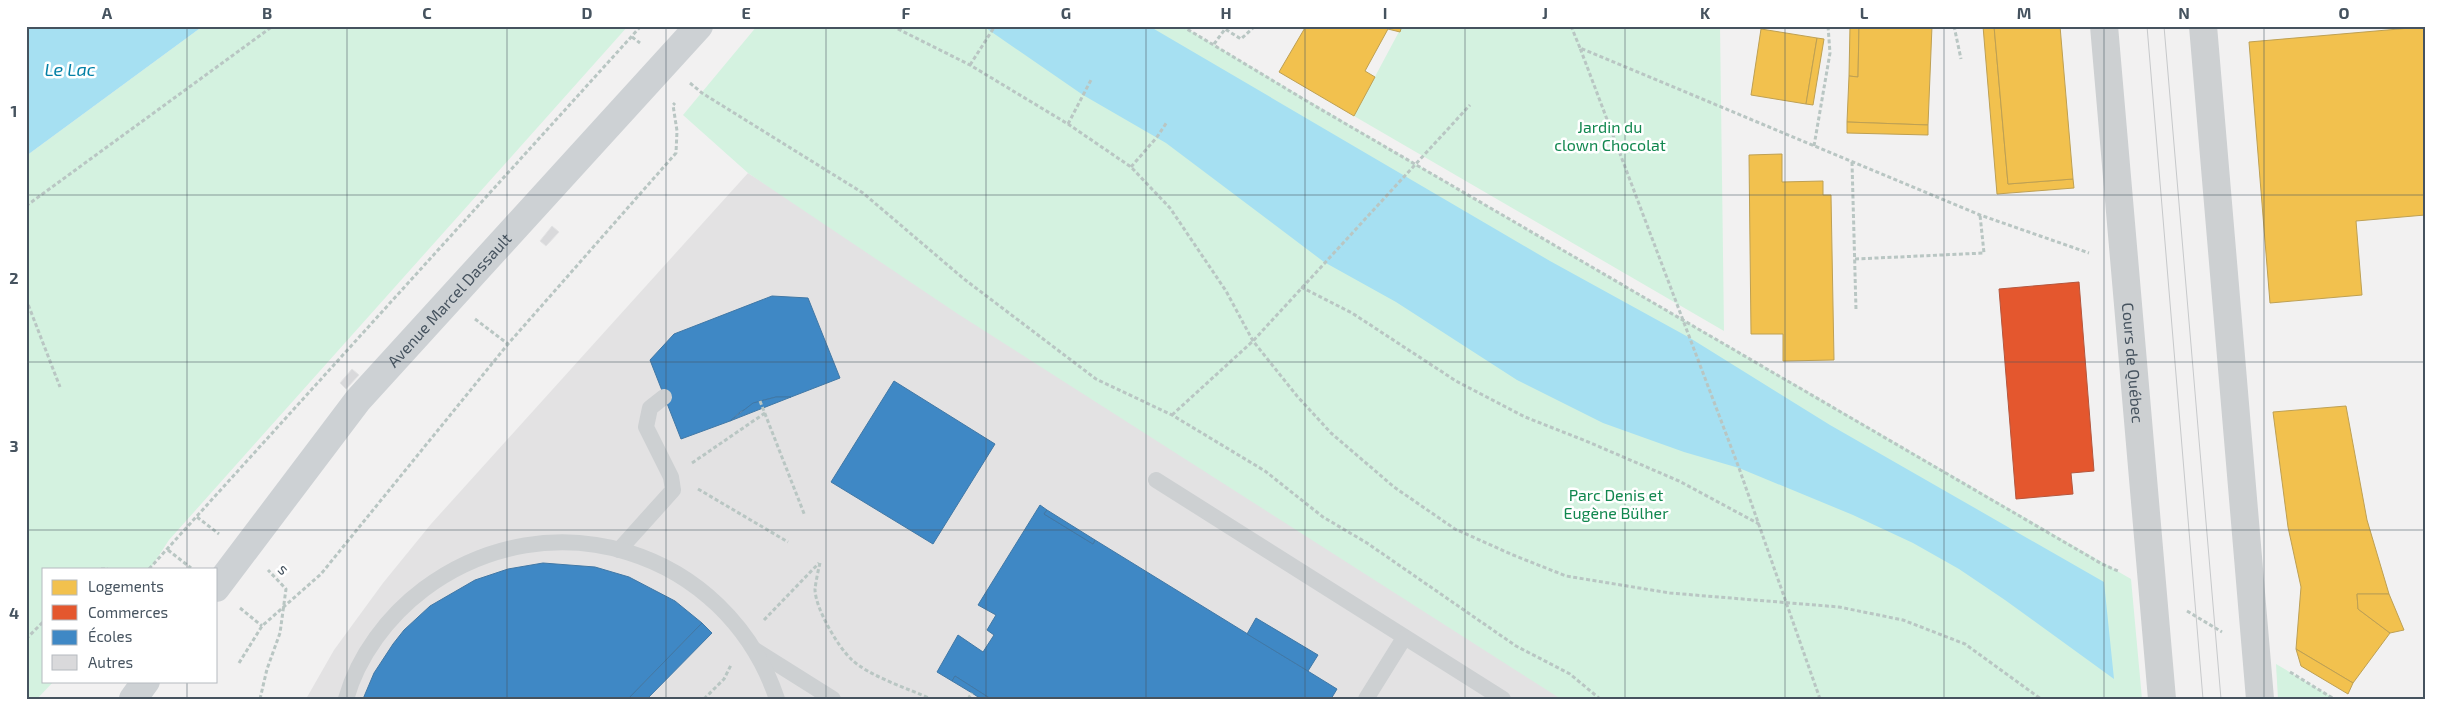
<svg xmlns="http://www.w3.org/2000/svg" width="2451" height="725" font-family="'Exo 2',sans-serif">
<rect width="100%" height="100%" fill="#f2f1f1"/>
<polygon fill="#e3e2e3" points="748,173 1563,699 306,699 334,650 383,583 431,524"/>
<g fill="#d4f2e0">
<polygon points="203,26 628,26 169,540 150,569 44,569 44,681 54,681 37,699 26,699 26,156"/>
<polygon points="757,26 1182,26 1482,203 2131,579 2142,699 1561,699 958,314 748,173 683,115"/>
<polygon points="1402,26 1720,26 1724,331 1354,116"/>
<polygon points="2276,664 2335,699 2278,699"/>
</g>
<g fill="#a6e0f2">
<polygon points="26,26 203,26 26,156"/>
<polygon points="983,26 1149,26 1550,261 1690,338 1830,425 2104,582 2114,679 2005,600 1959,569 1913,543 1853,515 1739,468 1684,452 1603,423 1517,380 1396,302 1324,262 1166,143 1083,95"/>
</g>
<g fill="#f2c14e" stroke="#bea053">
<polygon points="1306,26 1402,26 1400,32 1388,29 1365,71 1375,77 1354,116 1279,72"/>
<polygon points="1850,26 1859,26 1858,77 1849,76"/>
<polygon points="1859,26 1932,26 1928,125 1847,122 1849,76 1858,77"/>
<polygon points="1983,26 1994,26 2008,184 2073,179 2074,188 1997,194"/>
<polygon points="1994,26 2060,26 2073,179 2008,184"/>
<polygon points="2422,27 2425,27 2425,215 2356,221 2362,295 2270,303 2249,42"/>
<polygon points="1761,29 1817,38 1806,104 1751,95"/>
<polygon points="1817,38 1824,39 1813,105 1806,104"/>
<polygon points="1847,122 1928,125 1928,135 1847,133"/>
<polygon points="1782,154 1782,182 1823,181 1823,195 1831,195 1834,360 1783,361 1783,334 1751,334 1749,155"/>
<polygon points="2346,406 2367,520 2389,594 2357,594 2358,609 2390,633 2353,683 2296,649 2301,587 2288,527 2273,412"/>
<polygon points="2357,594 2389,594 2404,630 2390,633 2358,609"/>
<polygon points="2296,649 2353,683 2348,694 2301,666"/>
</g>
<polygon fill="#e4572e" stroke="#b5563d" points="2079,282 2094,471 2071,473 2073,494 2016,499 1999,289"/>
<g fill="#3f88c5" stroke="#4178a6">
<polygon points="772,296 808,298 840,378 791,397 776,397 760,401 740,412 730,421 681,439 650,360 674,334"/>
<polygon points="894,381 995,444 933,544 831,482"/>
<polygon points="776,397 791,397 730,421 753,403"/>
<polygon points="1040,505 1047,510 1044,514 1093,544 1095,540 1337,689 1331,699 991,699 955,676 952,681 937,672 958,635 983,652 994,635 987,630 996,615 978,605"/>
<polygon points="1047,510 1095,540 1093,544 1044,514"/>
<polygon points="543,563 595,567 629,577 675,601 702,623 628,699 363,699 374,673 393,644 404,630 430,606 475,580 508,569"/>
<polygon points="1256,618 1318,655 1308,671 1247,634"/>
<polygon points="702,623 712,633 647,699 628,699"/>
<polygon points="955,676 991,699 981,699 972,693 952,681"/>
</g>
<g fill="#d9d9db" stroke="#e3e3e4">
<polygon points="552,226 559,232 546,246 540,241"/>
<polygon points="352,369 359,375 346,389 340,383"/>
</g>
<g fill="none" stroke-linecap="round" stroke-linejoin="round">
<g stroke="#b9c6c3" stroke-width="3" stroke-dasharray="4 2.5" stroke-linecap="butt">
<polyline points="892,26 970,65 1068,124 1131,167 1170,208 1226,291 1253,341 1297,396 1331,433 1394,487 1455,529 1513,555 1566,576 1670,593 1839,607 1903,620 1965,644 2041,699"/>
<polyline points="1182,26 1310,103 2102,564 2118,571"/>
<polyline points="1571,26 1580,48"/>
<polyline points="1954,26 1961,59"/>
<polyline points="632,37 640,43"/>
<polyline points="1214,44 1225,29 1241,39 1255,26"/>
<polyline points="970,65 995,26"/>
<polyline points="690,83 702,93 863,193 964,279 1096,379 1172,415 1265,471 1323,517 1367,543 1516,646 1570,674 1600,699"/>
<polyline points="1068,124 1092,78"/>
<polyline points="1814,146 1830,53 1828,26"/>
<polyline points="1852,162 1856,310"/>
<polyline points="1131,167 1157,137 1167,122"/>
<polyline points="26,206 273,26"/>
<polyline points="1855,259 1984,253 1980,215"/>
<polyline points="1301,287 1352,313 1456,381 1525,417 1586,441 1679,481 1759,524"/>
<polyline points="26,299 60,387"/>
<polyline points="475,319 508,344"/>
<polyline points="760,401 805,516"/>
<polyline points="1172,415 1253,341 1470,105"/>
<polyline points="692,463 765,413"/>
<polyline points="698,489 788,542"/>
<polyline points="197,517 219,534"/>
<polyline points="168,550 191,568"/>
<path d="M820,563C818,571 816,581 815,589C815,608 838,647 852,660C871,677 907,688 931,699"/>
<polyline points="101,569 108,569"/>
<polyline points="149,569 641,26"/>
<polyline points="240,608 262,626"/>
<polyline points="2187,611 2222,632"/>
<polyline points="764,620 819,563"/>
<polyline points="26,639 44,621"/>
<polyline points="239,663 262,626 321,574 508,344 676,153 677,131 673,105 675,103"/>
<polyline points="2290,672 2334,699"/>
<polyline points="260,699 267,669 280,633 286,589 268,570"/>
<polyline points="704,699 724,679 731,665"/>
<polyline points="968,699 972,693"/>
<polyline points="1820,699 1739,468 1580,48 1980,215 2089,253"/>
</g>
<g stroke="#cdd0d2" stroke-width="16">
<polyline points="1156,480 1503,699"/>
<polyline points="619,550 673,490 671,477 646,427 650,408 664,397"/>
<polyline points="755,650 833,699"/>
<path d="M346,699C358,656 388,616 424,589C550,495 726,549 777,699"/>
<polyline points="1366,699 1404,638"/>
</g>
<g stroke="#cdd0d2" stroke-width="28">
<path id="s1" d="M2104,26L2162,699"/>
<polyline points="2203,26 2260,699"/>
</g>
<g stroke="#cdd1d4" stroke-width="28">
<path id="s2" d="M216,588L358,400L699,26"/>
<polyline points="133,699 146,681"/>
</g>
<g stroke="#c7c9cb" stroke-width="1">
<polyline points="2147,26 2203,699"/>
<polyline points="2164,26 2221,699"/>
</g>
</g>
<path fill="none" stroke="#46535f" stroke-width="1" stroke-opacity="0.55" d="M187,26V569M347,26V699M507,26V699M666,26V699M826,26V699M986,26V699M1146,26V699M1305,26V699M1465,26V699M1625,26V699M1785,26V699M1944,26V699M2104,26V699M2264,26V699M26,195H2425M26,362H2425M26,530H2425M187,681V699"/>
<g text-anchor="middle" stroke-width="5" stroke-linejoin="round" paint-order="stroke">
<g font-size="16" fill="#11874f" stroke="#fff">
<text x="1610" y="133">Jardin du<tspan x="1610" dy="18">clown Chocolat</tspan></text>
<text x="1616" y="501">Parc Denis et<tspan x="1616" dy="18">Eugène Bülher</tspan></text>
</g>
<g font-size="16" fill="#46535f" stroke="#fff">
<text dy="6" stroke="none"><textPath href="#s2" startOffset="371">Avenue Marcel Dassault</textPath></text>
<text dy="6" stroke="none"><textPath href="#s1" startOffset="338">Cours de Québec</textPath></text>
<text transform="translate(284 569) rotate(46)" y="6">s</text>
</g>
<g font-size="18" font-style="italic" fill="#0480a6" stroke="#fff">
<text x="70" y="76">Le Lac</text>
</g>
</g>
<rect width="2451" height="725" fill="none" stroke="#ffffff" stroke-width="55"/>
<rect x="42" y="568" width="175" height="115" fill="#ffffff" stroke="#b5babf"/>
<rect x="52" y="580" width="25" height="15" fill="#f2c14e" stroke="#b5babf"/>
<text x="88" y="592" font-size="15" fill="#46535f">Logements</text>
<rect x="52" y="605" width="25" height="15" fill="#e4572e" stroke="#b5babf"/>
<text x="88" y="618" font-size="15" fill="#46535f">Commerces</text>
<rect x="52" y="630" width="25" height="15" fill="#3f88c5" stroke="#b5babf"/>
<text x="88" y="642" font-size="15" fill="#46535f">Écoles</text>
<rect x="52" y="655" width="25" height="15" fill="#d9d9db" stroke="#b5babf"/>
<text x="88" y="668" font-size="15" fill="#46535f">Autres</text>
<rect x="28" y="28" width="2396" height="670" fill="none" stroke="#46535f" stroke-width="2"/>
<g font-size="16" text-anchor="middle" font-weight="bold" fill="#46535f">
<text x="107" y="19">A</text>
<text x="267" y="19">B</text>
<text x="427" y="19">C</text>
<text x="587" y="19">D</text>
<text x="746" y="19">E</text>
<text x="906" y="19">F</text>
<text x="1066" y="19">G</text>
<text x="1226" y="19">H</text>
<text x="1385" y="19">I</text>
<text x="1545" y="19">J</text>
<text x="1705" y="19">K</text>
<text x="1864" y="19">L</text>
<text x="2024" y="19">M</text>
<text x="2184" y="19">N</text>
<text x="2344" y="19">O</text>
<text x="14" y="117">1</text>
<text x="14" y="284">2</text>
<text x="14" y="452">3</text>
<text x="14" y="619">4</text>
</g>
</svg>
